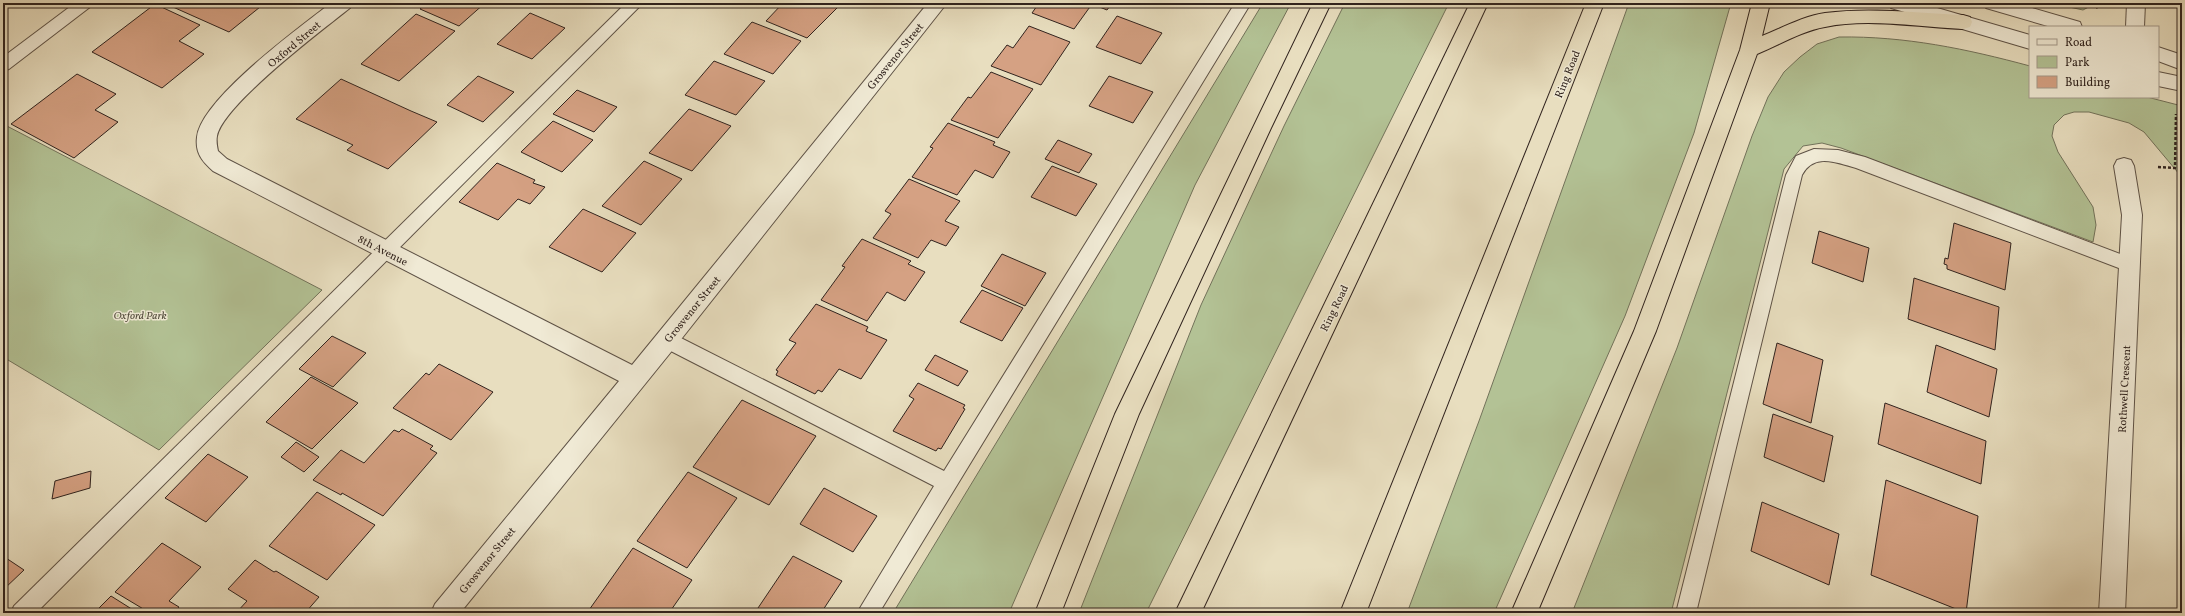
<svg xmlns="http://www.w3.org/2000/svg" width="2185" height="616" font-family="Vollkorn,serif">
<rect width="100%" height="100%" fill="#e8debf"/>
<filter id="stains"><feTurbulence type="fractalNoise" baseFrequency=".005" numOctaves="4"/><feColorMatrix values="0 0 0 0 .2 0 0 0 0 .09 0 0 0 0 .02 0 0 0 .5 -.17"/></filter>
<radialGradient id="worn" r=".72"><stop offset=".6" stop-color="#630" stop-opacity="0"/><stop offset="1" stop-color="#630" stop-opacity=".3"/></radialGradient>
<g fill="#b3c295" stroke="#72725a">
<polygon points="1263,3 1291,3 1195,185 1009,613 893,613"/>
<polygon points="1345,3 1449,3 1146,613 1079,613 1201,305 1284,126"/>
<polygon points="1629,3 1731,3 1694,133 1625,316 1494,613 1407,613 1479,421"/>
<polygon points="2051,3 2096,3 2083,10"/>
<path d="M1839,37C1905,36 1967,49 2030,66V97H2147L2182,106L2180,175L2144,132L2129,123L2089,112H2074L2064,115L2054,125L2052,136L2058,152L2093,207L2096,225L2093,242L1841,148L1822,143L1803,146L1784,169L1671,613H1572L1677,348L1752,136L1768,97L1784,72L1800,57L1817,44Z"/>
<polygon points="3,124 322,290 159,450 3,357"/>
</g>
<g fill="#d5a183" stroke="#30231e">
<polygon points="164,3 265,3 229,32"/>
<polygon points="427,3 485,3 459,26 420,9"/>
<polygon points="783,3 839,3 840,5 807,38 766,21"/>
<polygon points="1039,3 1112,3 1107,10 1092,4 1074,29 1032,13"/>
<polygon points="155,4 200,25 179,41 204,54 162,88 92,52"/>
<polygon points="530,13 565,28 532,59 497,44"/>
<polygon points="416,14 455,31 399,81 361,64"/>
<polygon points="1117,16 1162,33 1141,64 1096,47"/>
<polygon points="752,22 801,41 773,74 724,54"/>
<polygon points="1029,26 1070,42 1041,85 991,66 1007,45 1013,48"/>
<polygon points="714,61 765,81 736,115 685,95"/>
<polygon points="991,72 1033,89 998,138 951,120 968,97 971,98"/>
<polygon points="77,74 116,94 95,110 118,122 74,158 11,124"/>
<polygon points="478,76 514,92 483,122 447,105"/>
<polygon points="1109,76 1153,92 1133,123 1089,106"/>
<polygon points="341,79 411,111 437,122 388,169 347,150 353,145 296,119"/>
<polygon points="577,90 617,107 594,132 553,114"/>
<polygon points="689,109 731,126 692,171 649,153"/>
<polygon points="553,121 593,140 562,172 521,152"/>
<polygon points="948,123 995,142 993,145 1010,152 993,178 975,170 957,195 912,177 933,148 930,147"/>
<polygon points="1058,140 1092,154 1079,173 1045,159"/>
<polygon points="644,161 682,179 641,225 602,206"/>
<polygon points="497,163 535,180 533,183 545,187 530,204 518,199 498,220 459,202"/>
<polygon points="1052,166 1097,184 1076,216 1031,197"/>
<polygon points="909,179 960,201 945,221 959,227 946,246 931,240 918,258 873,238 891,214 885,211"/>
<polygon points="583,209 636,233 602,272 549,247"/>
<polygon points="1954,223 2011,243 2005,290 1947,269 1947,265 1944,264 1945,258 1948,259"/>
<polygon points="1819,231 1869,248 1863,282 1812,263"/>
<polygon points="862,239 911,261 908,264 925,272 905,301 887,292 867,321 821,300 845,267 842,266"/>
<polygon points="1002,254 1046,273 1025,306 981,286"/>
<polygon points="1914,278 1999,307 1995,350 1908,319"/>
<polygon points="982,290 1023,308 1002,341 960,322"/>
<polygon points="816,304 868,327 866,331 887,340 861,379 839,369 822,392 818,390 815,394 776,375 778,371 776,370 796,343 789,340"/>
<polygon points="332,336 366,353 333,387 299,369"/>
<polygon points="1777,343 1823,360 1811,423 1763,404"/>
<polygon points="1936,345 1997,369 1989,417 1927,392"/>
<polygon points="935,355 968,371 958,386 925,370"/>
<polygon points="439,364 493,392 451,440 393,408 426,373 429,375"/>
<polygon points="311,377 358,403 312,449 266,422"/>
<polygon points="918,383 965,405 963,408 965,409 941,449 938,448 936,451 893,431 914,399 909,396"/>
<polygon points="742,400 816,436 769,505 693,467"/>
<polygon points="1885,403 1986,441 1981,484 1878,444"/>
<polygon points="1773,414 1833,436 1824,482 1764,457"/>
<polygon points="402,429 433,446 430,449 437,453 383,516 342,493 341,495 313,480 341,450 364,463 394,430 399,432"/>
<polygon points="296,442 319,457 304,472 281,457"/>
<polygon points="208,454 248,477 206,522 165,498"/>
<polygon points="91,471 90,488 52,499 55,481"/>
<polygon points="688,472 737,498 687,568 637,541"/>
<polygon points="1886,480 1978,516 1966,613 1871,575"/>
<polygon points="824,488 877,516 853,552 800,524"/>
<polygon points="317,492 375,525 327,580 269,546"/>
<polygon points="1762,502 1839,534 1829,585 1751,551"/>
<polygon points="162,543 201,567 169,601 179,607 174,613 150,613 115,592"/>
<polygon points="633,548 692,580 669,613 594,613 589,610"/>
<polygon points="3,556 24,570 3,590"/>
<polygon points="793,556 842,581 821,613 768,613 758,608"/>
<polygon points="255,560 274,572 276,571 319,597 305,613 236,613 247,601 228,589"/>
<polygon points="111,596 138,613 94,613"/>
</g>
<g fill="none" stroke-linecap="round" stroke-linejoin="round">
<defs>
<g id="service">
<polygon points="75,3 93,3 90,7 9,69 3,71 3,57"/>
<polygon points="626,3 643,3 36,613 11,613 14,606"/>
<polygon points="1235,3 1251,3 879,613 857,613 934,486 661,346 658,340 661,334 667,332 673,334 944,471"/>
<path d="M1814,149L1838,150L1865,157L2136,260L2139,265L2136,270L2130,272L2124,270L1856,168C1835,162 1814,153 1802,175L1696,613H1676L1786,175L1796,156Z"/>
</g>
<g id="minor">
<path d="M331,3H352L350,8C322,30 223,105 217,136C216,141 217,146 218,151L227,159L632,365L928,3H947L675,347L460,613H431L435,604L619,381L213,171C202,161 195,153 197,137C201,99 300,27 331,3Z"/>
<polygon points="2127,3 2145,3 2144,27 2126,27"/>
<polygon points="2124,158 2131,160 2134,166 2142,215 2125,613 2099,613 2122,215 2114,166 2117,160"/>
</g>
<g id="tertiary">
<polygon points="1889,3 1920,3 2030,35 2030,49 1891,8"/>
<polygon points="1984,3 2015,3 2080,22 2082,27 2051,27 1986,8"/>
<polygon points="2158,47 2182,55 2182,70 2158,61"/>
<polygon points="2158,72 2182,77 2182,91 2158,86"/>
</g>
<g id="motorway">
<polygon points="1313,3 1331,3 1271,128 1139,414 1061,613 1035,613 1115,414"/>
<polygon points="1470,3 1488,3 1201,613 1175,613"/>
<polygon points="1586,3 1604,3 1366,613 1340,613"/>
<path d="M1752,3H1770L1762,36C1782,28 1804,16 1825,13C1870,7 1918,13 1963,15L1970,17L1972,22L1970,27L1963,29C1920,27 1867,18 1825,27C1802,31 1779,45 1757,54L1656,331L1537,613H1511L1634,331L1740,50Z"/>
</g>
</defs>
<use href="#service" stroke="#5e5246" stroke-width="2"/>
<use href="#minor" stroke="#5e5246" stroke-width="2"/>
<use href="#tertiary" stroke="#5e5246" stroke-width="2"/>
<use href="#motorway" stroke="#30231e" stroke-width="2"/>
<g stroke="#30231e" stroke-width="2.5" stroke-dasharray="3 2" stroke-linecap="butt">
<polyline points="2096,8 2101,3"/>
<polyline points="2158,167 2175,168 2176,114"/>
</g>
<use href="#service" fill="#f0ead5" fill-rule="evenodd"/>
<use href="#minor" fill="#f0ead5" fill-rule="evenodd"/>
<use href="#tertiary" fill="#f0ead5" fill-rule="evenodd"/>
<use href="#motorway" fill="#e8debf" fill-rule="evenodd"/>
</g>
<g text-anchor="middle" stroke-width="3" stroke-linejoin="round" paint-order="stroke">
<g font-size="11" fill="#30231e" stroke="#f0ead5">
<text transform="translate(294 44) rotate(-40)" y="4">Oxford Street</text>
<text transform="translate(895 56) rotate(-51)" y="4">Grosvenor Street</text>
<text transform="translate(1567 74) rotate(-68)" y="4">Ring Road</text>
<text transform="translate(383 250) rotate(27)" y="4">8th Avenue</text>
<text transform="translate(1334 308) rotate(-64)" y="4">Ring Road</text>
<text transform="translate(692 309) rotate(-51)" y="4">Grosvenor Street</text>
<text transform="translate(2124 389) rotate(-87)" y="4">Rothwell Crescent</text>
<text transform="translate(487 560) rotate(-51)" y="4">Grosvenor Street</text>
</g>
<g font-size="11" font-style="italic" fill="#514b3c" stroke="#f0ead5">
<text x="140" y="319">Oxford Park</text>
</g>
</g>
<rect width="2185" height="616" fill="none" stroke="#e8debf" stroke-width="16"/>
<rect x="4" y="4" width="2177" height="608" fill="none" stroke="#30231e" stroke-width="2"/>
<rect x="8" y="8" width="2169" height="600" fill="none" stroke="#30231e"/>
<rect x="2029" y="26" width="130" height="72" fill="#f0ead5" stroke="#a39a8c"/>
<rect x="2037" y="39" width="20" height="6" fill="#f0ead5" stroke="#a39a8c"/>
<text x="2065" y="46" font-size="12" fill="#30231e">Road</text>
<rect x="2037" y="56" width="20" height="12" fill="#b3c295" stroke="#a39a8c"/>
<text x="2065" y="66" font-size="12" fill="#30231e">Park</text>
<rect x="2037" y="76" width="20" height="12" fill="#d5a183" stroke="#a39a8c"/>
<text x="2065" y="86" font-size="12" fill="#30231e">Building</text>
<rect width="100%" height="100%" filter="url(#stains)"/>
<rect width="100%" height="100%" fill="url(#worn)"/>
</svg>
